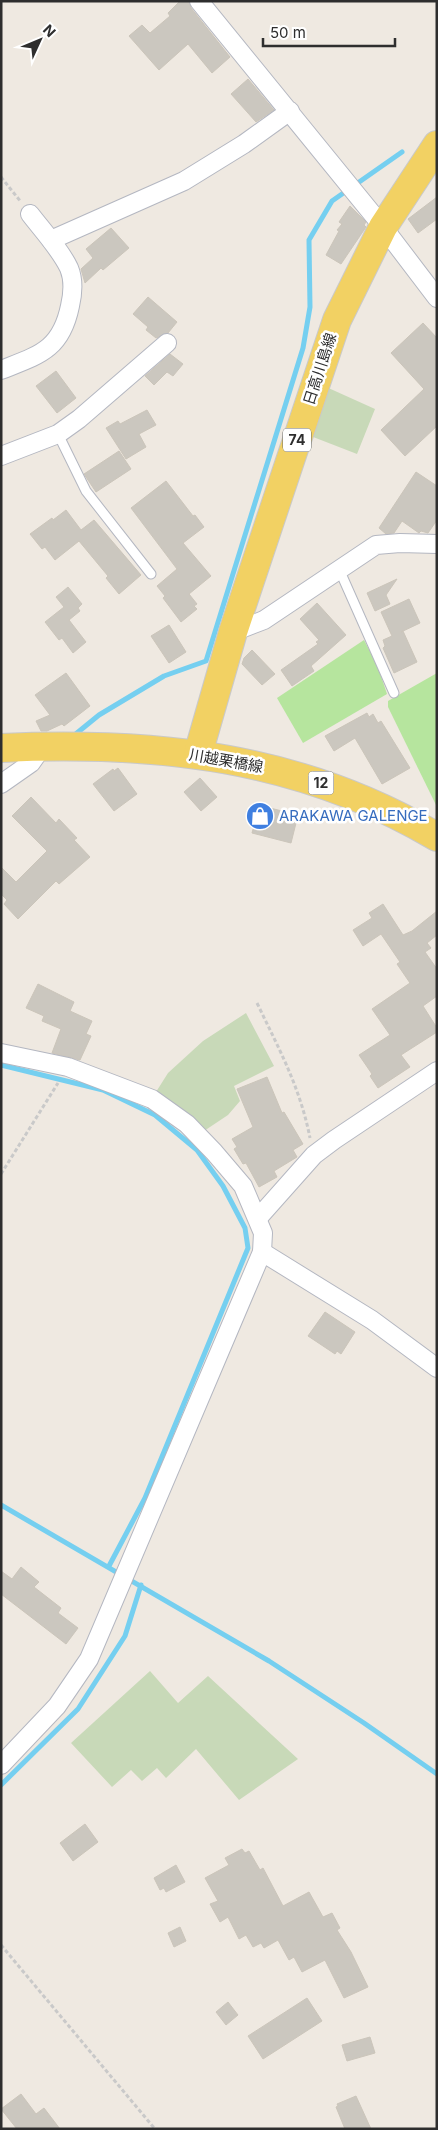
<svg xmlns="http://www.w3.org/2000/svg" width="438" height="2130" font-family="Inter,'Noto Sans JP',sans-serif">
<rect width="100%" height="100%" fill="#efe9e1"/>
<g fill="#b6e59e">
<polygon points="364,640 378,667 387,694 303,743 277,698"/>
<polygon points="437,673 437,807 388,707 388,701"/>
</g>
<g fill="#c8d9b8">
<polygon points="324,386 375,409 357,454 308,435"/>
<polygon points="246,1013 274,1066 234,1086 240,1101 228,1115 204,1131 156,1092 168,1073 203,1041"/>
<polygon points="150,1671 178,1703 208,1676 298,1759 239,1800 196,1749 166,1778 157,1768 142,1781 131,1770 112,1787 71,1743"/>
</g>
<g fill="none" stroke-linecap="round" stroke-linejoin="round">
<g stroke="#75cff0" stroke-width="5">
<polyline points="72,737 99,715 164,676 206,661 303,348 310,307 309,240 332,201 402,152"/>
<polyline points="1,1065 103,1090 155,1115 197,1150 223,1186 245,1228 248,1248 145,1498 109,1566"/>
<polyline points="1,1505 269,1661 364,1723 437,1774"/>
<polyline points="1,1785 78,1709 125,1636 141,1585"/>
</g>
</g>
<g fill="#cbc7bf" stroke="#cbc5ba">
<polygon points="180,1 189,1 191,8 230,57 212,73 188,44 159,70 129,36 142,25 150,33 170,16 168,13"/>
<polygon points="248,79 274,110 256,122 231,94"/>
<polygon points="437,197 437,219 418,233 408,219"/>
<polygon points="350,206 366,222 364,225 366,227 341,264 326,255 339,231 337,230 342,224 339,222"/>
<polygon points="111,228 129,248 103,270 101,268 85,283 81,269 93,258 86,249"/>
<polygon points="148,297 177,322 168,333 156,338 146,330 148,327 133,314"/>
<polygon points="423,323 437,338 437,426 405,456 381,430 424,389 391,353"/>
<polygon points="170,354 183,364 173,376 167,372 154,385 145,376"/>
<polygon points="56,371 76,398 57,413 36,386"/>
<polygon points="147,410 156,425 139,434 146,447 126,459 106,428 118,421 120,424"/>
<polygon points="119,451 131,469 96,492 84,474"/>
<polygon points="416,472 437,486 437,520 428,533 421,531 419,533 402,521 394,533 386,534 379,528"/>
<polygon points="166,481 193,516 195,515 204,527 183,543 211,576 189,594 197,604 194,606 197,609 181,622 163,598 165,596 157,586 177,569 131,508"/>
<polygon points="66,510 81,530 94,520 141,575 119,594 106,578 108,576 79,541 55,560 45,547 42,549 30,534 52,518 53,520"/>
<polygon points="397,579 386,595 390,604 375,611 367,593"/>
<polygon points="68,587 82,604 78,608 80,611 69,620 86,642 73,653 62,638 59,640 45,622 64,607 56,597"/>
<polygon points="409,599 420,623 401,632 403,631 417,662 394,673 383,648 385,646 383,640 392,636 381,612"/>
<polygon points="317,603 346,635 311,666 314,671 292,686 281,670 318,644 316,642 319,640 300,619"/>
<polygon points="169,625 186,652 169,663 151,636"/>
<polygon points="252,650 275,674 262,685 242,664 244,658"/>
<polygon points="66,673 90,706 64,726 62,724 47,731 41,731 36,721 50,715 35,695"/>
<polygon points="367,713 369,717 373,714 378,723 381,721 410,768 382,784 355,738 334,751 325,736"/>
<polygon points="118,768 137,794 114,811 93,784 113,769 114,771"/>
<polygon points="200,778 217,797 201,811 184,792"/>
<polygon points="31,797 56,823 59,819 77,838 74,840 90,857 59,884 56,881 18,919 4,904 7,900 1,894 1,867 16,882 47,851 12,816"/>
<polygon points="254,804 298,815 291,843 252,833 255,822 250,821"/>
<polygon points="383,904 403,935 412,931 437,911 437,935 427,943 431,948 425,952 437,969 437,996 423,1006 437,1028 437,1032 401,1055 410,1067 378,1088 370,1076 372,1074 359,1055 390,1035 372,1009 410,983 397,964 400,962 381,934 363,946 353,930 372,918 369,913"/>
<polygon points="38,984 74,1002 70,1011 92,1021 86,1034 91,1036 80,1060 52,1053 61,1029 42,1021 44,1016 26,1008"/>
<polygon points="267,1077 282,1113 284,1112 303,1144 293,1150 297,1157 274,1171 277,1177 259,1187 246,1163 243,1164 234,1149 237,1147 232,1139 253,1127 237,1089"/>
<polygon points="325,1312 355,1332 341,1354 337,1351 335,1354 308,1336"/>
<polygon points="21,1567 39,1582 34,1587 61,1608 58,1613 78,1628 66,1644 1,1594 1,1571 12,1579"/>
<polygon points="85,1824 98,1842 73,1861 60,1843"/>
<polygon points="242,1849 245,1853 249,1851 260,1870 263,1868 283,1906 309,1892 323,1917 332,1913 340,1928 337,1930 351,1952 368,1987 344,1998 325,1960 302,1972 294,1957 289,1960 278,1940 264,1948 261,1943 253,1947 246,1935 239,1939 228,1917 220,1922 210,1904 218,1901 205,1878 229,1865 225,1858"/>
<polygon points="176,1865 185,1882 166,1892 164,1888 160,1890 154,1878"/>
<polygon points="180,1927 186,1941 174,1947 168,1933"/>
<polygon points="307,1998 322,2021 263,2059 248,2036"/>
<polygon points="228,2002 238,2015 226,2025 216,2012"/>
<polygon points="370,2037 375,2053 347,2061 342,2045"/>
<polygon points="21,2094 36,2114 44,2108 60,2129 17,2129 1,2109"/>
<polygon points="356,2096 371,2129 345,2129 336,2107 338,2106 337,2104"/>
</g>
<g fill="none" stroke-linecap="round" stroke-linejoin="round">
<defs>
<g id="lane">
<polyline points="58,434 86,491 151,574"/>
<polyline points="339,569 394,693"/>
</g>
<g id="street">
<polyline points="199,1 383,227 437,298"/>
<polyline points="51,240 184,181 244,144 290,111"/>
<path d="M1,370C39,355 61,350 70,306C73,293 74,280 69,268C60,249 43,231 30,214"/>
<polyline points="1,456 58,434 79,419 167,343"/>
<polyline points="233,632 264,620 376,545 400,543 437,544"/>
<polyline points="1,784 31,763 43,746"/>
<polyline points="1,1053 68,1067 152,1099 187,1124 214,1152 243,1186 263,1233 262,1252 89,1659 57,1706 1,1765"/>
<polyline points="258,1218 314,1155 334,1140 437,1071"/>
<polyline points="262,1252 372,1320 437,1368"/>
</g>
<g id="primary">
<path d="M1,748C157,741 300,756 437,837"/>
<polyline points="198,754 233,632 337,320 383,227 437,145"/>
</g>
</defs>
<use href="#lane" stroke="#b4b7c1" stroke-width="11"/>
<use href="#street" stroke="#b4b7c1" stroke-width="20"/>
<use href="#primary" stroke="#c9c9c9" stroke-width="30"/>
<g stroke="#c9c9c9" stroke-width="3" stroke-dasharray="4 2.5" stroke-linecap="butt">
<polyline points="1,177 21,202"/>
<path d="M257,1003C279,1049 300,1087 310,1138"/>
<polyline points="1,1174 58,1083"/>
<polyline points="1,1945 155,2129"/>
</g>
<use href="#lane" stroke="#fff" stroke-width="9"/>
<use href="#street" stroke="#fff" stroke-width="18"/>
<use href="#primary" stroke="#f2d163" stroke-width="28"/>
</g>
<defs>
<symbol id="shop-disc" viewBox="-11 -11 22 22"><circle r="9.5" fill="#3f7fe0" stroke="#fff"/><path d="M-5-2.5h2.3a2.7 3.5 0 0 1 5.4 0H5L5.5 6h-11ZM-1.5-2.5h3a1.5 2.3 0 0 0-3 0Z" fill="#fff"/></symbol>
</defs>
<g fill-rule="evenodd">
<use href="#shop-disc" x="244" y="800" width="32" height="32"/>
</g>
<g text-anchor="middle" stroke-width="5" stroke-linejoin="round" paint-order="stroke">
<g fill="#fff" stroke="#6d6d6d" stroke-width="1">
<rect x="283" y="428.5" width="28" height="23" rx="4"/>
<rect x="308.5" y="771.5" width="25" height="23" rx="4"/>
</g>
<g font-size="14" font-weight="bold" fill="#2e2e2e">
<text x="297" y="445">74</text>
<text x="321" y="788">12</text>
</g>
<g font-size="15" fill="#2e2e2e" stroke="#fff">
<text transform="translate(320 369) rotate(-72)" y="5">日高川島線</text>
<text transform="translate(226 761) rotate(10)" y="5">川越栗橋線</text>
</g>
<g font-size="15" fill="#366cbe" stroke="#fff" text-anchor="start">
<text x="279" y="821">ARAKAWA GALENGE</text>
</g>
</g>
<rect width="438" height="2130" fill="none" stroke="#2e2e2e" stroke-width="5"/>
<g transform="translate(40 40) rotate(46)" stroke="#ffffff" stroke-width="4" paint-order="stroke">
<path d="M0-4L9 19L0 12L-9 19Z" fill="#2e2e2e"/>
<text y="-8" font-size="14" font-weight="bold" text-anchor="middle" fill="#2e2e2e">N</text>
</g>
<path d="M263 38v8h132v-8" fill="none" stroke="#2e2e2e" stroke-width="2.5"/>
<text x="270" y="38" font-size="15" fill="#2e2e2e" stroke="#ffffff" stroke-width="4" paint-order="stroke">50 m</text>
</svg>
